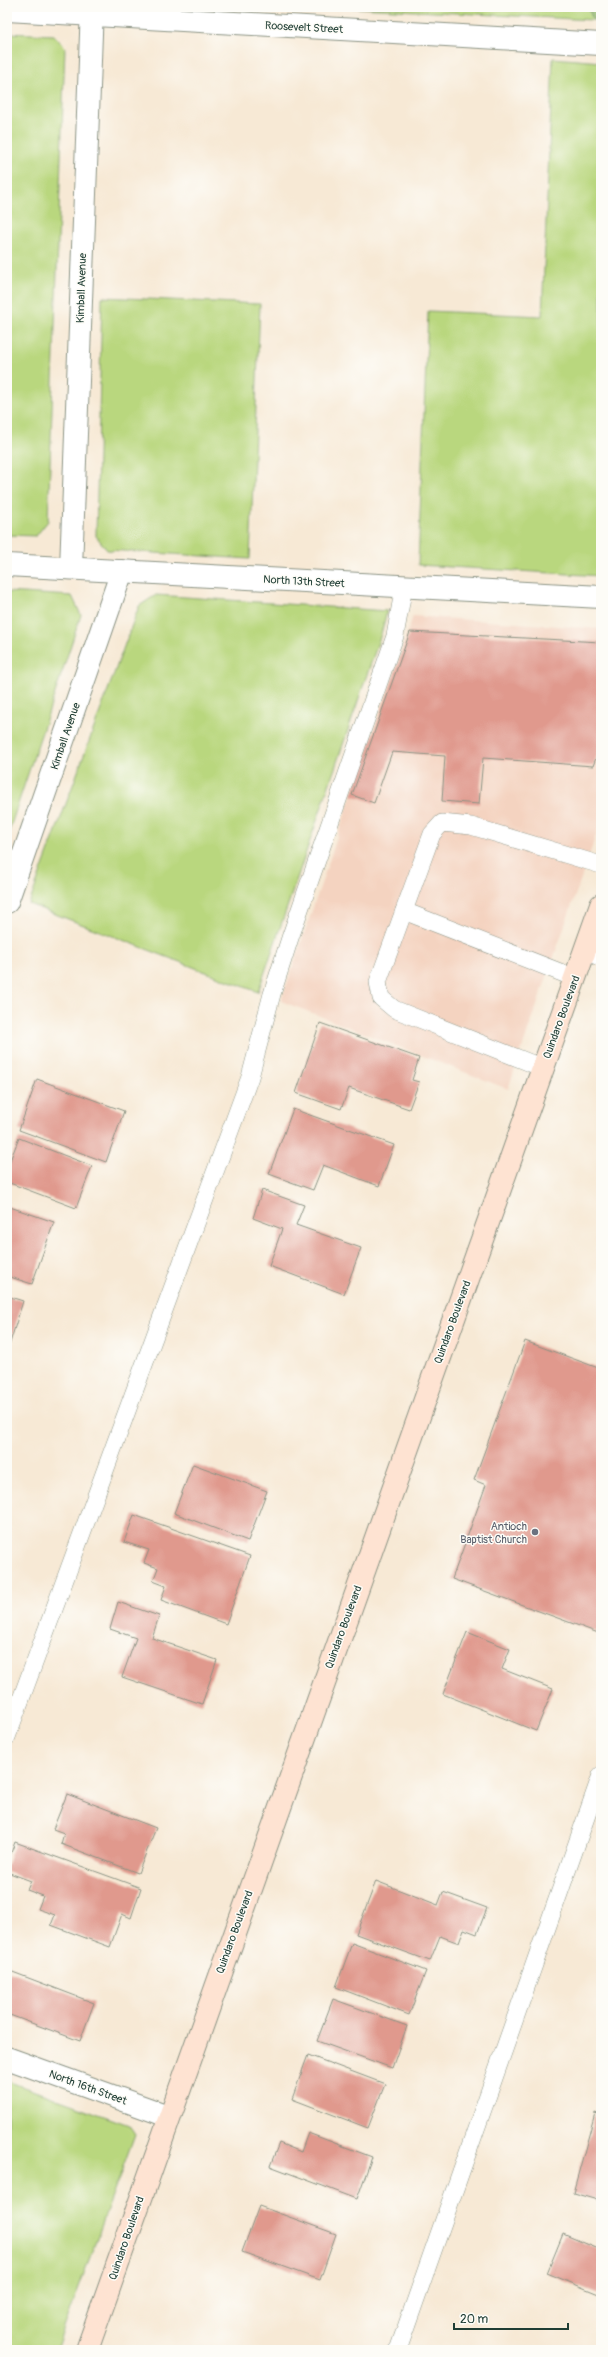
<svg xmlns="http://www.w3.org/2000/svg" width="608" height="2357" font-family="Pangolin,sans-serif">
<rect width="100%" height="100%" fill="#fdfcf7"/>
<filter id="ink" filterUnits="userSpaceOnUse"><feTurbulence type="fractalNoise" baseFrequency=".025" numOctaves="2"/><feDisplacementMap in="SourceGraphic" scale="8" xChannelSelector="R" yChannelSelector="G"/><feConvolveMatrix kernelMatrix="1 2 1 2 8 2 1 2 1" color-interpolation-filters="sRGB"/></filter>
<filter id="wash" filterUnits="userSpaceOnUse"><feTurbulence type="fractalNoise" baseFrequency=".012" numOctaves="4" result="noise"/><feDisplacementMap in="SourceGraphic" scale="16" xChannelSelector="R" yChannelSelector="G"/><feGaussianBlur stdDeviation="0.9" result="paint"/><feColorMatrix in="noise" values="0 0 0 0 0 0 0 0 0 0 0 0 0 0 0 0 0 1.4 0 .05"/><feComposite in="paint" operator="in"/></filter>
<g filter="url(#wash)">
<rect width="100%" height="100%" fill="#f7e9d5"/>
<polygon fill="#f4d3c0" points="413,616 601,629 601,821 508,1089 281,1001"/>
<g fill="#b9d77e" stroke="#6c8a59">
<polygon points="337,7 588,7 593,20"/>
<polygon points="7,33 54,35 65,47 48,521 36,536 7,535"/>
<polygon points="553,58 601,62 601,576 418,565 428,311 542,316"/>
<polygon points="102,297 260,304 250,559 107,550 96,536"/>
<polygon points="7,592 72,596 81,615 7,837"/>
<polygon points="156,595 387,611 381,634 258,992 29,904 139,606"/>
<polygon points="7,2081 129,2125 135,2134 56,2350 7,2350"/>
</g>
<polygon fill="#92b86d" stroke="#587a50" points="588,7 601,7 601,21 593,20"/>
<g id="blocks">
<g fill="#e0998d">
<polygon points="410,632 601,642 601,745 593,766 483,758 479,804 442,801 445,756 392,752 374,803 352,795"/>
<polygon points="320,1023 419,1058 412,1080 419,1082 409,1109 349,1088 341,1109 296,1093"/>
<polygon points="37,1079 124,1111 106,1162 19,1130"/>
<polygon points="293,1109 394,1145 379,1186 323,1165 313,1190 269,1174"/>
<polygon points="19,1138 92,1166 76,1208 7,1182 7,1168"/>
<polygon points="262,1190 304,1205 296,1225 361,1248 344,1294 269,1266 282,1229 253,1218"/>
<polygon points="7,1206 54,1222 32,1284 7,1276"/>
<polygon points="7,1296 23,1301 9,1346 7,1345"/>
<polygon points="525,1341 601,1369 601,1634 452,1579 486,1485 474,1480"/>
<polygon points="193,1464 267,1491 248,1541 174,1513"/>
<polygon points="134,1515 250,1556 226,1624 161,1600 166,1586 153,1581 158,1568 144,1563 149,1550 124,1542"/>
<polygon points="118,1602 159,1616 152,1638 217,1660 202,1704 122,1677 136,1638 110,1629"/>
<polygon points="467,1632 510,1649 502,1669 553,1689 536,1731 443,1694"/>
<polygon points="67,1794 156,1828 138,1873 61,1844 64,1833 53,1829"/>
<polygon points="15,1842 141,1888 131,1918 122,1914 110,1947 51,1925 55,1915 38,1909 43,1896 27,1890 31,1881 7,1872 7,1864"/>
<polygon points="376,1881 438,1905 443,1892 487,1908 477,1934 464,1929 459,1943 440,1936 430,1961 356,1934"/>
<polygon points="352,1943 426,1971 409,2015 336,1987"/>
<polygon points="10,1971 94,2003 80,2041 7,2014 7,1979"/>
<polygon points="333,1999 407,2026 392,2068 317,2041"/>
<polygon points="308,2055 385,2084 368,2128 292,2099"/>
<polygon points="595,2113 601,2115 601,2201 573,2193"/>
<polygon points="308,2133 372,2157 357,2199 270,2166 279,2143 301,2152"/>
<polygon points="259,2206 336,2234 320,2280 242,2252"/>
<polygon points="563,2234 601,2250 601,2295 547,2273"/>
</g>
</g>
</g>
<g filter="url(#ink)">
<use href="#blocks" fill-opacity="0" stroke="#8b9384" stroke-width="1"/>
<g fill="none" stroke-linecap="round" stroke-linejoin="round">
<defs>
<g id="service">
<polyline points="404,911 575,978"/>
<polyline points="584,952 601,957"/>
<polyline points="543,1068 394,1009 381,998 378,982 432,834 442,823 471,826 601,865"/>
<polyline points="7,1737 250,1077 272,994 290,938 395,636 404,586"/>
<polyline points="398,2350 601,1775"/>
</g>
<g id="minor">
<polyline points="7,10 601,44"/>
<polyline points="7,565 601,597"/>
<polyline points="71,568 92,7"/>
<polyline points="7,902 122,571"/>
<polyline points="7,2058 168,2116"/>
</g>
<polyline id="secondary" points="87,2350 601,905"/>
</defs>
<use href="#service" stroke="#8b9384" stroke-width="18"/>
<use href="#minor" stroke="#8b9384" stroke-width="24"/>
<use href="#secondary" stroke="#8b9384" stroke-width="24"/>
<use href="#service" stroke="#fff" stroke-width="17"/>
<use href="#minor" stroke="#fff" stroke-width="22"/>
<use href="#secondary" stroke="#fee3d2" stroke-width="22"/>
</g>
</g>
<circle fill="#6b7280" stroke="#fdfcf7" stroke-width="1.5" cx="535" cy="1532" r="4"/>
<g text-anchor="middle" stroke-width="3" stroke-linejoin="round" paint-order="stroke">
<g font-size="11" fill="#1f3d34" stroke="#fdfcf7">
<text transform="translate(304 27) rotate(3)" y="4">Roosevelt Street</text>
<text transform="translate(81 288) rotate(-88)" y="4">Kimball Avenue</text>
<text transform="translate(304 581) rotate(3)" y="4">North 13th Street</text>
<text transform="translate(65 736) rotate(-71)" y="4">Kimball Avenue</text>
<text transform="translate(561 1017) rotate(-70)" y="4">Quindaro Boulevard</text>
<text transform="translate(452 1322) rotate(-70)" y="4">Quindaro Boulevard</text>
<text transform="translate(343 1627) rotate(-70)" y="4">Quindaro Boulevard</text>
<text transform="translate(234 1932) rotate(-70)" y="4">Quindaro Boulevard</text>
<text transform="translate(88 2087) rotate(20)" y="4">North 16th Street</text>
<text transform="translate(126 2238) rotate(-71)" y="4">Quindaro Boulevard</text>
</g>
<g font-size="11" fill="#5b616d" stroke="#fdfcf7" text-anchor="end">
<text x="527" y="1530">Antioch<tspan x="527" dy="13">Baptist Church</tspan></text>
</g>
</g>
<rect width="608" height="2357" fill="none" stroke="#fdfcf7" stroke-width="24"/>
<path d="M454 2323v6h114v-6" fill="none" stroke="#1f3d34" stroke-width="2"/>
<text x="460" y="2323" font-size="12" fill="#1f3d34" stroke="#fdfcf7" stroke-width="3" paint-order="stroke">20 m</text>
</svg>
